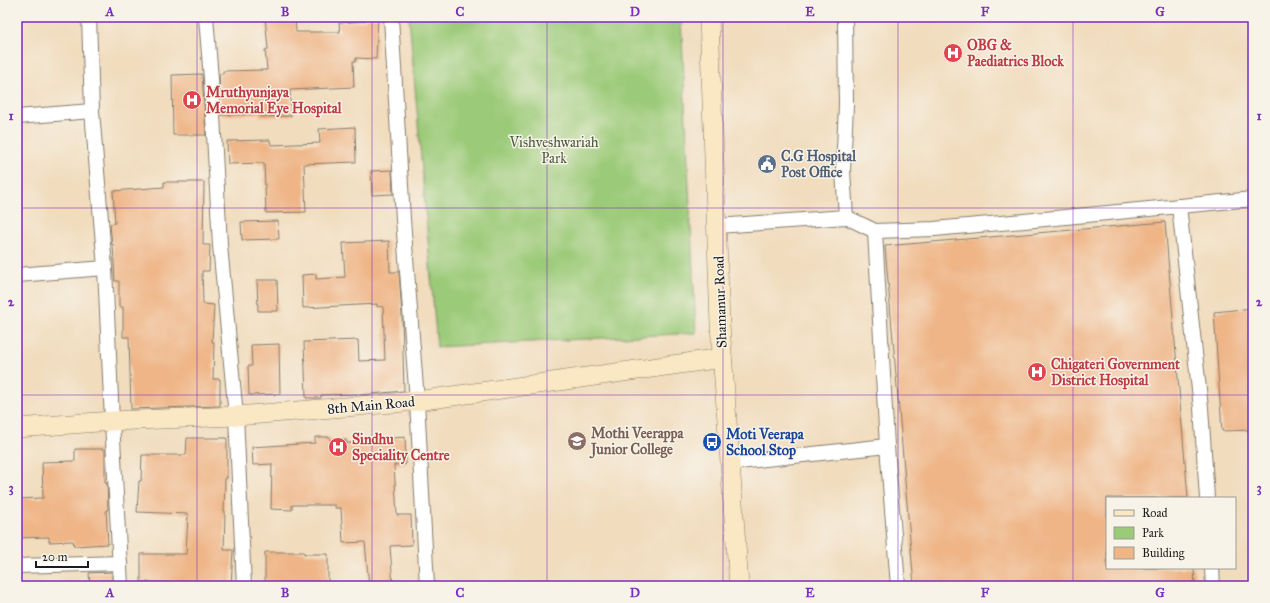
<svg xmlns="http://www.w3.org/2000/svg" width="1270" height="603" font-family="'IM FELL Great Primer',serif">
<rect width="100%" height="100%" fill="#f7f3e8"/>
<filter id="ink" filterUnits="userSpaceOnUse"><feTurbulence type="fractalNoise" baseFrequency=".025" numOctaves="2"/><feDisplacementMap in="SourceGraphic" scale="8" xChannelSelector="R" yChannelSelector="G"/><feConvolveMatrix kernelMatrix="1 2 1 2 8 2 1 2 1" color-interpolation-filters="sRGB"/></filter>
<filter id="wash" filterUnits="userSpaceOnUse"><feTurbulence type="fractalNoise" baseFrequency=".012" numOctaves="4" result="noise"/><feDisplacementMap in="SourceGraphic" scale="16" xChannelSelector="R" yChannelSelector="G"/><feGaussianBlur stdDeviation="0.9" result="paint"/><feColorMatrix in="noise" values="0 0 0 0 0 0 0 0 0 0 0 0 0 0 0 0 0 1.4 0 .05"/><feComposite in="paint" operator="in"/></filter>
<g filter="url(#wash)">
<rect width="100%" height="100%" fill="#f1dcbd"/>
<polygon fill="#9bca78" stroke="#5c734a" points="409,17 681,17 696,333 437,347"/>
<g id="blocks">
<g fill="#efb587">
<polygon points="265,17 295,17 296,32 340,32 339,23 365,21 365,18 378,18 376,59 356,58 356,61 353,61 354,87 290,90 291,116 260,117 260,114 221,115 219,74 223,74 223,71 267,70 265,50 268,49"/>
<polygon points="202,74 206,135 173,135 172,75"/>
<polygon points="355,127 356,162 304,164 306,212 266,213 264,163 228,164 227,141 270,140 271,145 320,143 319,129"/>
<polygon points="392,170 393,194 372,195 371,171"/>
<polygon points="164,182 204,182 203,245 210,245 209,271 202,271 203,304 214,305 212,342 214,342 213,379 220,379 220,406 131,409 129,337 123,337 123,307 119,307 119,281 115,281 113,244 112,245 110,224 115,223 113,191 164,187"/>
<polygon points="278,221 279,239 242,240 241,222"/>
<polygon points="1165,222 1188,498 1107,498 1107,568 1194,568 1195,586 914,586 885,246"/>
<polygon points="389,241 390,272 399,272 402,315 404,391 359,395 359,394 321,395 321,398 306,398 304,342 358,340 359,361 385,360 383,306 377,307 377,304 303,308 302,275 316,274 316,279 345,277 343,243"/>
<polygon points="257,280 277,280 278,311 258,311"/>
<polygon points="1253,308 1253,430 1222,431 1214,312"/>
<polygon points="279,344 280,394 249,395 248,366 252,366 251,345"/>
<polygon points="315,437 330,437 330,440 346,440 346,443 381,443 380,439 405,437 406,464 394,465 397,515 411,515 412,545 390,546 393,586 369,586 365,542 343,543 341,508 335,508 335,505 292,505 292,510 271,509 272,464 253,465 252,447 315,443"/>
<polygon points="187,438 227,438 227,478 225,478 224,511 225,511 224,550 233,550 231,586 189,586 189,583 141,582 141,554 186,554 188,514 137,512 139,481 141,481 142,455 186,455"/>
<polygon points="75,449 105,449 105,483 107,483 108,510 106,510 108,544 74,546 73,541 49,542 49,537 17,538 17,499 43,498 42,462 75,461"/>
<polygon points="265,552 304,552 304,554 328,554 328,586 265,586"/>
<polygon points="112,572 112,586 90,586 89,573"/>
</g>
</g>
</g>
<g filter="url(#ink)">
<use href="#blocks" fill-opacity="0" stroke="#867c6c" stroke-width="1"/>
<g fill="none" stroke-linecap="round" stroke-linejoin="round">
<defs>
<g id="street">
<polyline points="89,17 92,111 105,268 112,421 121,586"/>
<polyline points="206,17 211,79 220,245 236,416 244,586"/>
<polyline points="391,17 403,219 417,401 427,586"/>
<polyline points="17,117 92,111"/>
<polyline points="1179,206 1201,408 1207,498"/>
<polyline points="846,217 875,231 887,446 898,586"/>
<polyline points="717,226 846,217 843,171 846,105 845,17"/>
<polyline points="875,231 934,229 1024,221 1253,199"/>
<polyline points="17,275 105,268"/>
<polyline points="730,463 887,446"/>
<polyline points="17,566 120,563"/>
<polyline points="1212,568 1213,586"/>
</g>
<g id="secondary">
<polyline points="709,17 720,325 739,586"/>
<polyline points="17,428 112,421 236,416 417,401 722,358"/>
</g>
</defs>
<use href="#street" stroke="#867c6c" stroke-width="16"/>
<use href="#secondary" stroke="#867c6c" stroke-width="20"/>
<use href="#street" stroke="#fff" stroke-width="14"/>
<use href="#secondary" stroke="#fae7c3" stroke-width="19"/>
</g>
</g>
<path fill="none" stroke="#7b2cbf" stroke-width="1" stroke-opacity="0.55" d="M197,17V586M372,17V586M547,17V586M723,17V586M898,17V586M1073,17V586M17,208H1253M17,395H1253"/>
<defs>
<symbol id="hospital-disc" viewBox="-11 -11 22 22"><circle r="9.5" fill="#e0444e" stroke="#f7f3e8"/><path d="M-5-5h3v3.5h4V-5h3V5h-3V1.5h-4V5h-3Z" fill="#fff"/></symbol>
<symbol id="civic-disc" viewBox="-11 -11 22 22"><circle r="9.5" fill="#5c6f8a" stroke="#f7f3e8"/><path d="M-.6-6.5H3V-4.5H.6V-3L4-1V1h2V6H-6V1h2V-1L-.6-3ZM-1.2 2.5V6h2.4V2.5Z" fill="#fff"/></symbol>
<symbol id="university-disc" viewBox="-11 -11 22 22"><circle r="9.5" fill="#8d6e63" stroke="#f7f3e8"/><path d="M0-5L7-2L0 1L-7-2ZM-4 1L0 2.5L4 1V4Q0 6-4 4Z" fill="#fff"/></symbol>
<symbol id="bus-disc" viewBox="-11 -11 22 22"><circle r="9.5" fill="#1a4fb4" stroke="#f7f3e8"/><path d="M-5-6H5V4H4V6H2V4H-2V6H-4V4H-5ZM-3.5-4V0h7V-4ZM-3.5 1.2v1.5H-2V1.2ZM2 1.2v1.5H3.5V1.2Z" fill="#fff"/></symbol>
</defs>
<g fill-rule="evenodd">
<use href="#hospital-disc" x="942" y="42" width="22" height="22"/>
<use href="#hospital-disc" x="181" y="89" width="22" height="22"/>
<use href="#civic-disc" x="756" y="153" width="22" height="22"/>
<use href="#hospital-disc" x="1026" y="361" width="22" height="22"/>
<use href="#university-disc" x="566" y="430" width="22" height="22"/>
<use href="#bus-disc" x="701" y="431" width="22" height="22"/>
<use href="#hospital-disc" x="327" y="436" width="22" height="22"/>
</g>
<g text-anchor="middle" stroke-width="3" stroke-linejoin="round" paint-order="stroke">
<g font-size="14" font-weight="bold" fill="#be3a42" stroke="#f7f3e8" text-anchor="start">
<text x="967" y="50">OBG &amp;<tspan x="967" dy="16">Paediatrics Block</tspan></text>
<text x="206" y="97">Mruthyunjaya<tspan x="206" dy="16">Memorial Eye Hospital</tspan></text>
<text x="1051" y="369">Chigateri Government<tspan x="1051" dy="16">District Hospital</tspan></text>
<text x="352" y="444">Sindhu<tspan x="352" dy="16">Speciality Centre</tspan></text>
</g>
<g font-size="14" fill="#48593c" stroke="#f7f3e8">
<text x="554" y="147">Vishveshwariah<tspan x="554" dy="16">Park</tspan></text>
</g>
<g font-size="14" font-weight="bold" fill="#4e5e75" stroke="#f7f3e8" text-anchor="start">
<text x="781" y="161">C.G Hospital<tspan x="781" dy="16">Post Office</tspan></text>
</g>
<g font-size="14" fill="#1c1c1c" stroke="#f7f3e8">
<text transform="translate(720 302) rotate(-92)" y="5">Shamanur Road</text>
<text transform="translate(371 405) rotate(-5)" y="5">8th Main Road</text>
</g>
<g font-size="14" font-weight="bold" fill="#785e54" stroke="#f7f3e8" text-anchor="start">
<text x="591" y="438">Mothi Veerappa<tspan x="591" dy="16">Junior College</tspan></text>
</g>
<g font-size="14" font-weight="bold" fill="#164399" stroke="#f7f3e8" text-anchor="start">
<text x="726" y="439">Moti Veerapa<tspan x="726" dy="16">School Stop</tspan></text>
</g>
</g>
<rect width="1270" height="603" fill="none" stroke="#f7f3e8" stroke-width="44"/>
<rect x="1106" y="497" width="130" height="72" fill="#f7f3e8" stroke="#9f9d96"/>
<rect x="1114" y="510" width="20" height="6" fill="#fae7c3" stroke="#9f9d96"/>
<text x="1142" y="517" font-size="12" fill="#1c1c1c">Road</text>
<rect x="1114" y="527" width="20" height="12" fill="#9bca78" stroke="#9f9d96"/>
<text x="1142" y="537" font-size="12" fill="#1c1c1c">Park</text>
<rect x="1114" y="547" width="20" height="12" fill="#efb587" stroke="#9f9d96"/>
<text x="1142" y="557" font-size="12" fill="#1c1c1c">Building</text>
<path d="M36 561v6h52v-6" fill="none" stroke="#1c1c1c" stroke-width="2"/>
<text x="42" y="561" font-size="12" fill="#1c1c1c" stroke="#f7f3e8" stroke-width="3" paint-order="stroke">20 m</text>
<rect x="22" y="22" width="1226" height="559" fill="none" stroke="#7b2cbf" stroke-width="1.5"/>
<g font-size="13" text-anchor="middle" font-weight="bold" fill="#7b2cbf">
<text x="110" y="16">A</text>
<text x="285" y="16">B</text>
<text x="460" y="16">C</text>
<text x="635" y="16">D</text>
<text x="810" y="16">E</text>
<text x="985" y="16">F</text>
<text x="1160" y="16">G</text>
<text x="11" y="120">1</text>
<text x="1259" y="120">1</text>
<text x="11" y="306">2</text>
<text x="1259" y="306">2</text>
<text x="11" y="492">3</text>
<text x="1259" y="492">3</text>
<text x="110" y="597">A</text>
<text x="285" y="597">B</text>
<text x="460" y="597">C</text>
<text x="635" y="597">D</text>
<text x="810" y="597">E</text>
<text x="985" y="597">F</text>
<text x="1160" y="597">G</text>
</g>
</svg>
